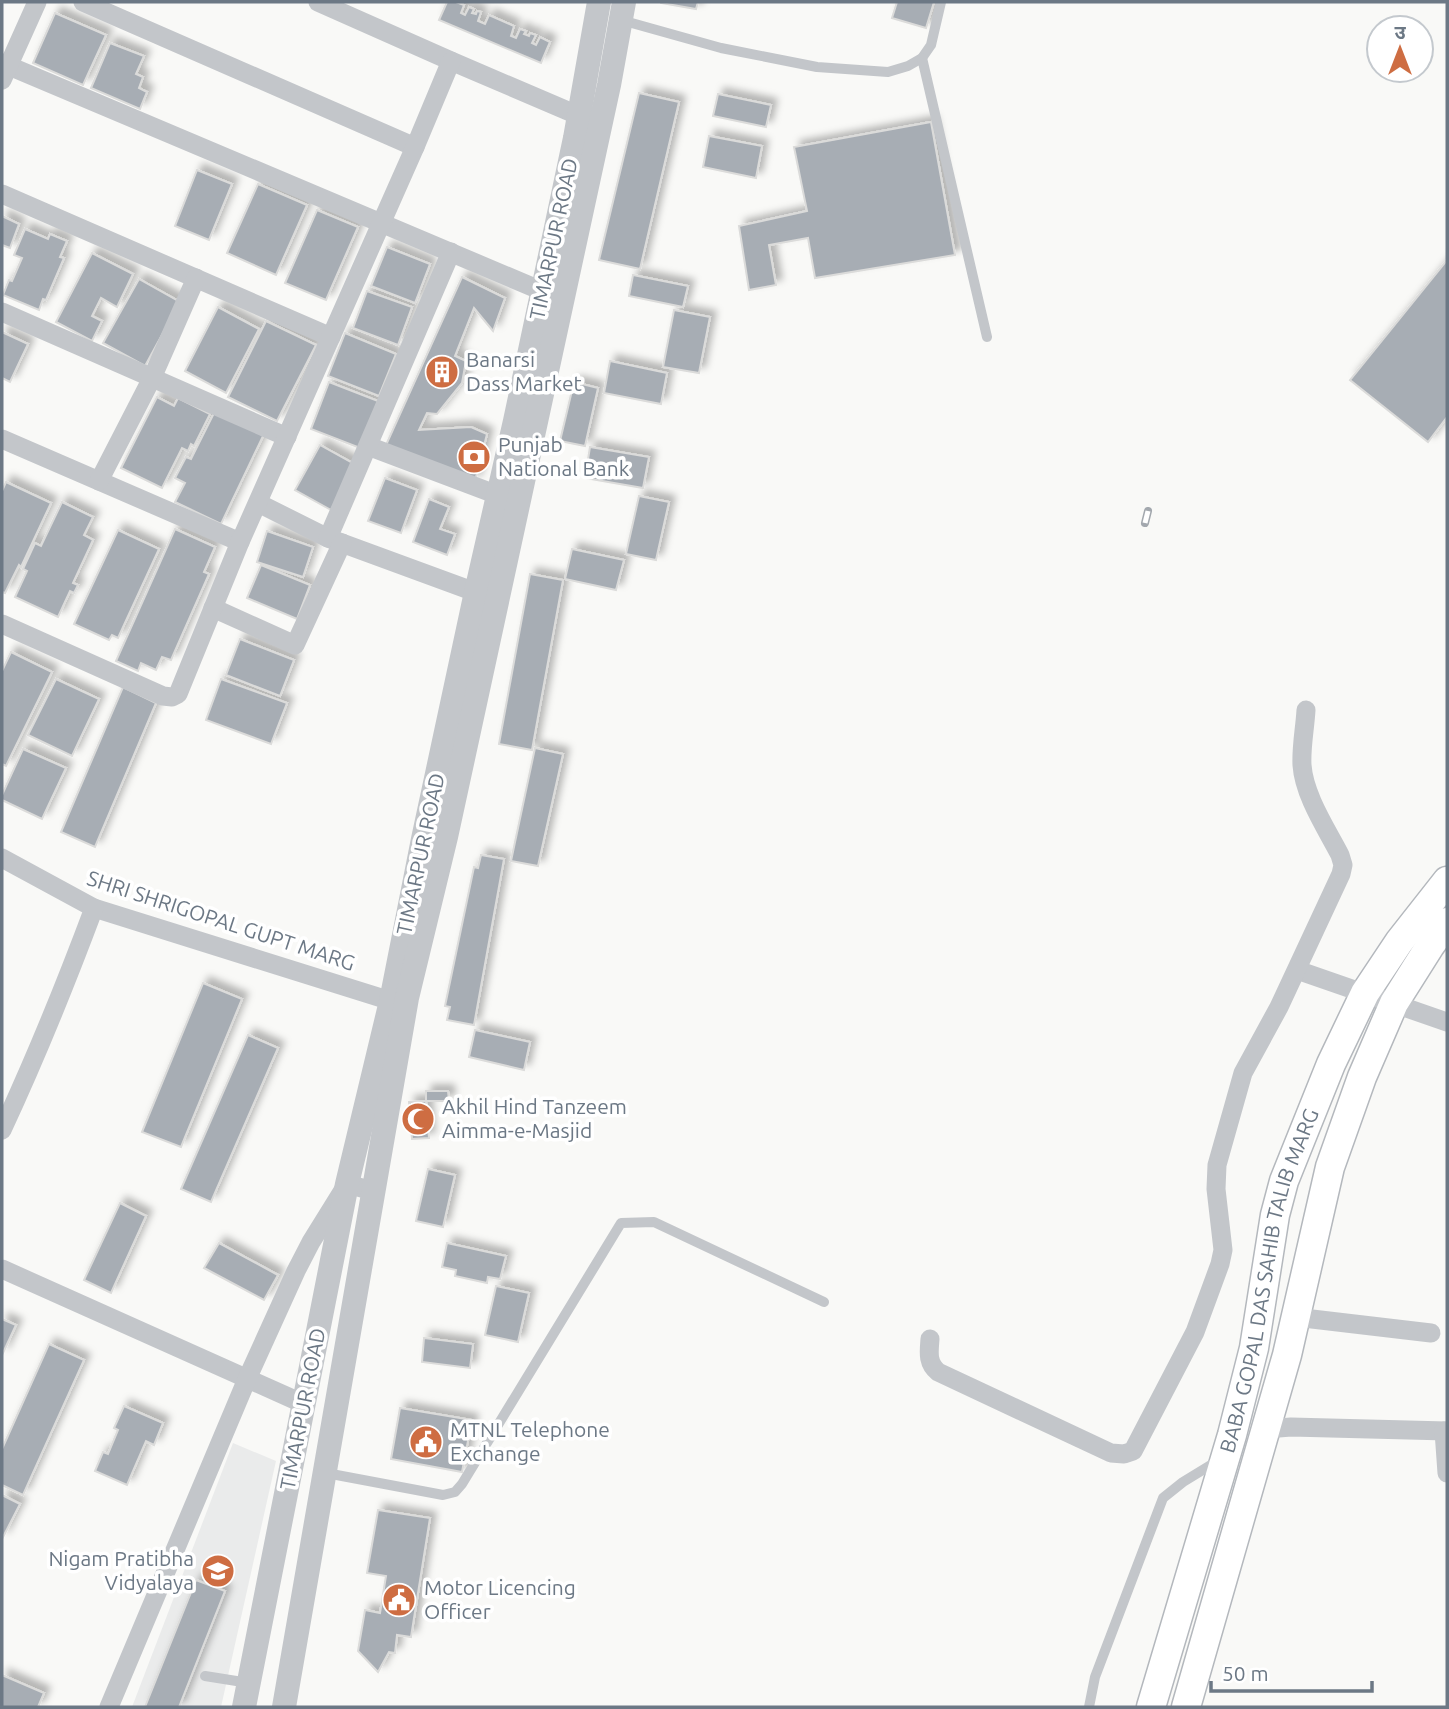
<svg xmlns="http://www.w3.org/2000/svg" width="1449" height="1709" font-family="Ubuntu,'Noto Sans Devanagari',sans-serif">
<defs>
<filter id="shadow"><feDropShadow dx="6" dy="-6" stdDeviation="3.5" flood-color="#0004"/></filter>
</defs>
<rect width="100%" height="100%" fill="#f9f9f7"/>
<polygon fill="#eaebeb" points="233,1443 276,1461 221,1707 132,1707"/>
<g fill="#a7adb4" stroke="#dbdbda" stroke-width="2" filter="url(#shadow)">
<polygon points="447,2 456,2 464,5 461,13 465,15 469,7 474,9 472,13 476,14 477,11 481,12 478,21 485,24 489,15 514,26 511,36 516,38 520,29 526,31 524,34 529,36 530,33 536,35 532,43 536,45 540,37 550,42 541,63 439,20"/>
<polygon points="661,2 698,2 696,9 661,3"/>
<polygon points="897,2 934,2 926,28 892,18"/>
<polygon points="55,13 106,35 83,85 33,63"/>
<polygon points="110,43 144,56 136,74 143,77 139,88 147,92 140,109 91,88"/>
<polygon points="639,93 679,102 640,269 599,260"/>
<polygon points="718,94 771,105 766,127 713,116"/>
<polygon points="931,122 955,255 815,278 808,238 769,245 776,285 749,290 739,226 807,211 794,147"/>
<polygon points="709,136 762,146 756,178 703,167"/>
<polygon points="197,170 232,184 209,240 175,226"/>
<polygon points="258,184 307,205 276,275 227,253"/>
<polygon points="317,210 358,227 326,300 285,283"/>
<polygon points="2,216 19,224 10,248 2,245"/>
<polygon points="25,229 48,239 50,234 67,241 60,257 64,258 46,300 43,299 39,310 3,295 9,280 12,281 22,258 14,255"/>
<polygon points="387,247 430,264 415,303 371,286"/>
<polygon points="92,253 133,274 117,307 101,298 92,316 102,321 92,341 56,322"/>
<polygon points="1447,260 1447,417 1428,442 1350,380"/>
<polygon points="633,275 688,286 683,307 629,296"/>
<polygon points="462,277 505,298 493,331 474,308 455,356 466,361 462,383 437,414 427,413 419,430 471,427 487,434 475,481 386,445"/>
<polygon points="139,279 180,302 145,366 103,343"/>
<polygon points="367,291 412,307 398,345 353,328"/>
<polygon points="218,307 259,329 226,393 185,371"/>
<polygon points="674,310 710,317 699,373 663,367"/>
<polygon points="266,321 316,345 277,421 228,397"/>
<polygon points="2,332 28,344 10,382 2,378"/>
<polygon points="345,333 396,354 379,396 328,376"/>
<polygon points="610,361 667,373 661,404 604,393"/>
<polygon points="329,382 378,401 360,448 311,429"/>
<polygon points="574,382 598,388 585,446 560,441"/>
<polygon points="157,397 174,406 178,398 210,414 194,446 191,444 188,451 182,448 162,488 121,468"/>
<polygon points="215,411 264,434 221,524 175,502 185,483 175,478 186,457 191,459"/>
<polygon points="320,445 356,465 331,510 295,490"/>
<polygon points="590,447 649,457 643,488 585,478"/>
<polygon points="385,478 417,490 401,533 368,521"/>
<polygon points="6,482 51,503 21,567 19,565 5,593 2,592 2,491"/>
<polygon points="639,496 669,502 656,560 626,554"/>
<polygon points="429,499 449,507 440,529 455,534 447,555 413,542"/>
<polygon points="62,502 93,517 84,535 93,540 73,583 78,585 74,593 70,591 58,617 15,597 27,571 23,569 35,543 41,546"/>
<polygon points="175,529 215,547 204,572 209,574 171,660 162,657 156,670 141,663 138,671 116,661"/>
<polygon points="118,530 159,549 118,638 112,635 109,640 74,624"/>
<polygon points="267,531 313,547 303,577 257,562"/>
<polygon points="572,549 624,560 616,590 565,579"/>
<polygon points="261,565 310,585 297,619 247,598"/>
<polygon points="530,574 563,580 532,750 499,744"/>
<polygon points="240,639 294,660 280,696 226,675"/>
<polygon points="11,652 52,672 6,766 2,764 2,671"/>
<polygon points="56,679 99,699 72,756 28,735"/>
<polygon points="221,679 287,703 271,744 206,720"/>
<polygon points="123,687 156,703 95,847 61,832"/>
<polygon points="535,748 563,754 538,866 511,861"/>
<polygon points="23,749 66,768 42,819 2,800 2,795"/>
<polygon points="481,855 504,859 474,1025 447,1020 450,1007 445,1006 474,867 478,868"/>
<polygon points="203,983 242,999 181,1147 142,1132"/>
<polygon points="475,1030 530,1042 524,1070 469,1057"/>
<polygon points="248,1035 278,1048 211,1202 181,1189"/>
<polygon points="426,1091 448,1091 449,1101 426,1101"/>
<polygon points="426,1101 429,1138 412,1139 409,1102"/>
<polygon points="428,1169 455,1175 443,1227 416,1221"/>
<polygon points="120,1203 146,1216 111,1293 84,1280"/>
<polygon points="219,1243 278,1275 264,1300 204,1268"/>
<polygon points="447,1243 506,1256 500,1279 488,1277 487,1283 455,1276 456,1270 442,1267"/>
<polygon points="496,1286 529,1293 518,1342 485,1335"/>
<polygon points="2,1319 16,1325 2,1355"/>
<polygon points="424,1338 473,1344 470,1368 422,1362"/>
<polygon points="49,1344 84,1360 23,1495 2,1485 2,1449"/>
<polygon points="124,1406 163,1423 154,1445 146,1441 127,1485 95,1471 103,1452 108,1454 118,1430 114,1428"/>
<polygon points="400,1408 472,1420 462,1472 391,1459"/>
<polygon points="2,1495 20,1504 2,1539"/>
<polygon points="378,1510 430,1518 411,1637 397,1635 395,1653 389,1652 378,1672 358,1651 365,1610 380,1613 386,1576 367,1573"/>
<polygon points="196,1580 225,1591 179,1707 145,1707"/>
<polygon points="2,1675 44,1693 38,1707 2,1707"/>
</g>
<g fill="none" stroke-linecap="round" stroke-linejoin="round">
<defs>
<g id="secondary">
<path id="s1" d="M1151,1707L1232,1435L1254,1348L1275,1215L1284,1181L1331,1064L1365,993L1399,942L1447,881"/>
<polyline points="1186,1707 1287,1355 1330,1167 1362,1077 1394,1003 1430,946 1447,922"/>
</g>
</defs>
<use href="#secondary" stroke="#b4b8bd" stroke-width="31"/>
<g stroke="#c3c6ca" stroke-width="10">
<polyline points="621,20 721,48 817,67 888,72 908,66 922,58 931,45 941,2"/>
<polyline points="922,58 987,337"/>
<polyline points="326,1473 443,1495 455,1492 462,1484 621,1223 654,1222 824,1302"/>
<polyline points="205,1676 249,1683"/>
<polyline points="1089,1707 1095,1677 1163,1498 1183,1482 1219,1460"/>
</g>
<g stroke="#c3c6ca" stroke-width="19">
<polyline points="83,2 415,147"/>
<polyline points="318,2 451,61 589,120"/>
<polyline points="2,63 542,291 556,295"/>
<polyline points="2,80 37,2"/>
<polyline points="2,194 331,337"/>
<polyline points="2,312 287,437"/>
<polyline points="2,439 240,542"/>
<polyline points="368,446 511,500"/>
<polyline points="99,481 152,378 196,278"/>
<polyline points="258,503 328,538 486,596"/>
<polyline points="328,538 451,252"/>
<polyline points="213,608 295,645 342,543"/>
<polyline points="2,624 163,696 172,697 178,694 240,542 415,147 451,61"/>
<polyline points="2,858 94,908 391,1001"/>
<polyline points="1297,970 1447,1022"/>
<path d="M2,1130C36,1057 66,983 94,908"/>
<polyline points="2,1269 304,1404"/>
<polyline points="1295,1317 1431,1333"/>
<path d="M930,1339C929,1352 927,1363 938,1372L1111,1453L1124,1454L1133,1451L1195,1332L1220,1264L1223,1250L1216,1189L1217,1165L1243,1073L1279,1007L1341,874L1343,865L1340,855C1326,828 1304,795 1302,765C1301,747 1305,728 1306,710"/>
<polyline points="1267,1429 1291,1427 1447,1431"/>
<polyline points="1444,1431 1447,1473"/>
<polyline points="109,1707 247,1379 296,1271 311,1242 347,1184 373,1191"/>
</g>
<g stroke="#c3c6ca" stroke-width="24">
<polyline points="244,1707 347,1184 391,1001 423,839 476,592 515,421 575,138 599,2"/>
<polyline points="284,1707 407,998 446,837 609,85 624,2"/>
</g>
<use href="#secondary" stroke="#fff" stroke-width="28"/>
<defs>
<polyline id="rail" points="1145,523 1148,511"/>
</defs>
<use href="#rail" stroke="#a3a8ae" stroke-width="8"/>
<use href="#rail" stroke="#fff" stroke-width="5" stroke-dasharray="16" stroke-linecap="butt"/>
</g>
<defs>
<symbol id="building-disc" viewBox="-11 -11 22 22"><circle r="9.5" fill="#ce6d42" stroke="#fff"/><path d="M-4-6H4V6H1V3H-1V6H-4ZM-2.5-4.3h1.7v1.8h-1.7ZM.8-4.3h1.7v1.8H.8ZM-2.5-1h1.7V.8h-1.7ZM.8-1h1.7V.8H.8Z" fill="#fff"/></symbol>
<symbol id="bank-disc" viewBox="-11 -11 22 22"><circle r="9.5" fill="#ce6d42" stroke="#fff"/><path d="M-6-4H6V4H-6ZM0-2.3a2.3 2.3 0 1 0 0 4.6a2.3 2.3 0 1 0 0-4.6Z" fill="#fff"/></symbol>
<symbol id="mosque-disc" viewBox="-11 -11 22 22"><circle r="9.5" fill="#ce6d42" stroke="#fff"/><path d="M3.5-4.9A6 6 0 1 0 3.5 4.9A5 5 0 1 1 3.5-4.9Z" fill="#fff"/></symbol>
<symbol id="civic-disc" viewBox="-11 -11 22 22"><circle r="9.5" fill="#ce6d42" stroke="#fff"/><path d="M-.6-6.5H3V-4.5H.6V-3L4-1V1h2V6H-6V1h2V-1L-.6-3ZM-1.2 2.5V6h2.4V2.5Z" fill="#fff"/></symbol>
<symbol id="school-disc" viewBox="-11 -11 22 22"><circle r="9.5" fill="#ce6d42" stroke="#fff"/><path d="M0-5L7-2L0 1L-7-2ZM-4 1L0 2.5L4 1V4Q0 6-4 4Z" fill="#fff"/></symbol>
</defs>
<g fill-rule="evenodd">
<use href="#building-disc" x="423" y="353" width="38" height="38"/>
<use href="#bank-disc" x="455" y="438" width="38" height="38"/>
<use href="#mosque-disc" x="399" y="1100" width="38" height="38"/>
<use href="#civic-disc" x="407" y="1423" width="38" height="38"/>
<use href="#school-disc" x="199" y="1552" width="38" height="38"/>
<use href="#civic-disc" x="380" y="1581" width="38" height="38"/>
</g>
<g text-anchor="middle" stroke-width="7" stroke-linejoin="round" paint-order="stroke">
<g font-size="21" fill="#6c7885" stroke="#fff">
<text transform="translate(554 239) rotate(-78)" y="7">TIMARPUR ROAD</text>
<text transform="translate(421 854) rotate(-78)" y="7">TIMARPUR ROAD</text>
<text transform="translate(221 921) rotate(18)" y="7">SHRI SHRIGOPAL GUPT MARG</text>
<text dy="7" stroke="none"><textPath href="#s1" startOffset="443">BABA GOPAL DAS SAHIB TALIB MARG</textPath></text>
<text transform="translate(303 1409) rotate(-79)" y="7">TIMARPUR ROAD</text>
</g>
<g font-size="21" fill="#6c7885" stroke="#fff" text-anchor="start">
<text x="466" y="367">Banarsi<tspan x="466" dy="24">Dass Market</tspan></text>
<text x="498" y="452">Punjab<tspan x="498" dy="24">National Bank</tspan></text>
<text x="442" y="1114">Akhil Hind Tanzeem<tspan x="442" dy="24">Aimma-e-Masjid</tspan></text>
<text x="450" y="1437">MTNL Telephone<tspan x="450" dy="24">Exchange</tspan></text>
<text x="194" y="1566" text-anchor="end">Nigam Pratibha<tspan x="194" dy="24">Vidyalaya</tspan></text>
<text x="424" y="1595">Motor Licencing<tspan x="424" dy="24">Officer</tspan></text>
</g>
</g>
<rect width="1449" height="1709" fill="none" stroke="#6c7885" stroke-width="7"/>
<g transform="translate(1400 49)"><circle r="33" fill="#ffffff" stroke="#c4c9ce" stroke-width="2"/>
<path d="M0-5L12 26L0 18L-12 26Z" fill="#ce6d42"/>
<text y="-10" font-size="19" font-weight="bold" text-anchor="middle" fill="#6c7885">उ</text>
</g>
<path d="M1211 1681v10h161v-10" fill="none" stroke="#6c7885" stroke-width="3.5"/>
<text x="1222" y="1681" font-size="21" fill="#6c7885" stroke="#ffffff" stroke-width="5" paint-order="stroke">50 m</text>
</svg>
